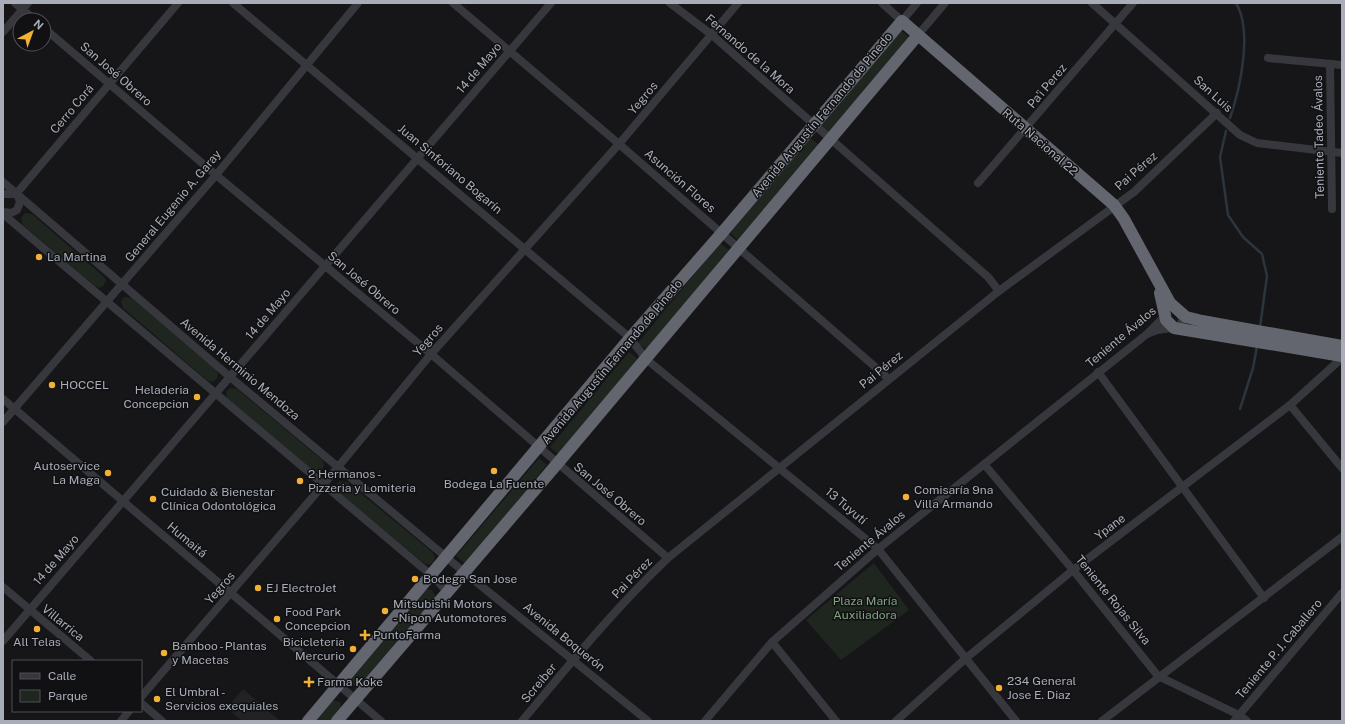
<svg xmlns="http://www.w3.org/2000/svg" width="1345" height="724" font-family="'Public Sans',sans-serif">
<rect width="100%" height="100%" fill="#161618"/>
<polygon fill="#222225" points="243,689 280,721 242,721 227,708"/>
<g fill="#1e261f">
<polygon points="901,30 912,41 830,137 819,129"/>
<polygon points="810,138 821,146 740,242 730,233"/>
<polygon points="25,213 32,214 103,276 106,280 104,285 100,288 95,286 23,225 21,218"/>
<polygon points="720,243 731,252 648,351 638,343"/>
<polygon points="124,297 132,298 216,370 218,374 217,379 212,382 207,380 123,308 121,301"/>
<polygon points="629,352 639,360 559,455 550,447"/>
<polygon points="230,388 237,389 322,460 324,465 322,470 318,472 313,471 227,398 226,392"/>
<polygon points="539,458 547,465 465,564 456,556"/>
<polygon points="340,481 347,482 432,552 435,557 433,562 429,565 424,563 339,493 336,485"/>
<polygon points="874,563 909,610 841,660 806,620"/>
<polygon points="426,589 432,590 436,597 361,686 354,686 351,678"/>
<polygon points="332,700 340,702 342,708 331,721 314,721"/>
</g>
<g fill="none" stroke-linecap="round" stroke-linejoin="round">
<g stroke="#2c353c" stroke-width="2.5">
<path d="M1230,118C1240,89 1253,31 1236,3"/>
<polyline points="1226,131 1220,157 1228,215 1243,237 1262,254 1267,276 1260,327"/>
<polyline points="1240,409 1253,368 1257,346"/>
</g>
<g stroke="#37383d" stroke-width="8">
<polyline points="15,3 35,20"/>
<polyline points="233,3 630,338 646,359 878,549 1016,721"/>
<polyline points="453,3 619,144 889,379"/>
<polyline points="670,3 712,35 988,277 999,291"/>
<polyline points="882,3 902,21 917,3"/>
<polyline points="1092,3 1240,135 1257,143 1342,153"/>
<polyline points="44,28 216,175 431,354 668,558"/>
<polyline points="3,32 28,3"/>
<polyline points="918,35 945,3"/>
<polyline points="1268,58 1342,65"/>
<polyline points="1330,64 1332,209"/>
<polyline points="3,182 230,377 464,572 648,721"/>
<polyline points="978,183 1133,3"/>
<polyline points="3,194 16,194"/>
<polyline points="16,194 178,3"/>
<polyline points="3,212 11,213 17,210 20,202 17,194"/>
<polyline points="3,214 431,575 448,592"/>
<polyline points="1147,334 1157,330 1178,327 1183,320 1179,313"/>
<polyline points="1098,372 1264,598"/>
<polyline points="3,399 381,721"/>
<polyline points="1290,405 1342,468"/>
<polyline points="3,422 216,175 358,3"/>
<polyline points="984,464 1073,570 1158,676 1239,715 1247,721"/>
<polyline points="3,587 91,661"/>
<polyline points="3,641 551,3"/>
<polyline points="772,642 836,721"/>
<polyline points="141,697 324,484 431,354 619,144 738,3"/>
<polyline points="141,703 162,721"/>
<polyline points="121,721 129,711"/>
<path d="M522,721C569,665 615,608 668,558L999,291L1134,192L1217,113"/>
<polyline points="705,721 772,642 878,549 1147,334 1167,314"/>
<polyline points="896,721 965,659 1073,570 1290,405 1342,358"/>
<polyline points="1102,721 1342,537"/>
<polyline points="1234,721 1342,593"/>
</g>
<g stroke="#63666e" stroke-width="12">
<polyline points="1160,293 1166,320 1174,328 1342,356"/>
<polyline points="308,721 630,338 721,234 902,21 1114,205 1124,219 1170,303 1186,317 1202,321 1342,346"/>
<polyline points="337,721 557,464 918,35"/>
</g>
</g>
<g fill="#f2b134" stroke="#111113" stroke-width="1.5">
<circle cx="39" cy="257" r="4"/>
<circle cx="52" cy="385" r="4"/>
<circle cx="197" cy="397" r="4"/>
<circle cx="494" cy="471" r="4"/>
<circle cx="108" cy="473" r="4"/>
<circle cx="300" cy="481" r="4"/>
<circle cx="906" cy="497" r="4"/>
<circle cx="153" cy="499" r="4"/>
<circle cx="415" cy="579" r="4"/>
<circle cx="258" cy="588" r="4"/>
<circle cx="385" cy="611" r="4"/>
<circle cx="277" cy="619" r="4"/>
<circle cx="37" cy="629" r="4"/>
<path d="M363 629h4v4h4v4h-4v4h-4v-4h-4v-4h4z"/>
<circle cx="353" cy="649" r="4"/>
<circle cx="164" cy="653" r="4"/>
<path d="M307 676h4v4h4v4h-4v4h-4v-4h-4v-4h4z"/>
<circle cx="999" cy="688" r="4"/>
<circle cx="157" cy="699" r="4"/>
</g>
<g text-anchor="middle" stroke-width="3" stroke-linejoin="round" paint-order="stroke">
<g font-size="12" fill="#a8adb8" stroke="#111113">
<text transform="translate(750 54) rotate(41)" y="4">Fernando de la Mora</text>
<text transform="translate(479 68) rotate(-50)" y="4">14 de Mayo</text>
<text transform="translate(116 74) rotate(41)" y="4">San José Obrero</text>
<text transform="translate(1047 86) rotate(-50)" y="4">Pa'i Perez</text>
<text transform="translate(1213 94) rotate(42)" y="4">San Luis</text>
<text transform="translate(643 98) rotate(-50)" y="4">Yegros</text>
<text transform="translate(72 109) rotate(-50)" y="4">Cerro Corá</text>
<text transform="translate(822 115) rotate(-50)" y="4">Avenida Augustín Fernando de Pinedo</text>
<text transform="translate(1319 137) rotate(-91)" y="4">Teniente Tadeo Ávalos</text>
<text transform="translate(1040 142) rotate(41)" y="4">Ruta Nacional 22</text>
<text transform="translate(450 169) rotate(40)" y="4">Juan Sinforiano Bogarín</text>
<text transform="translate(1136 171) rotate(-41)" y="4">Pai Pérez</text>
<text transform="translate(680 181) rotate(41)" y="4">Asunción Flores</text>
<text transform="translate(173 206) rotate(-50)" y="4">General Eugenio A. Garay</text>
<text transform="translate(364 283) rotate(40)" y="4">San José Obrero</text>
<text transform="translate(268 314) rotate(-50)" y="4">14 de Mayo</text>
<text transform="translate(1121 337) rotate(-40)" y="4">Teniente Ávalos</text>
<text transform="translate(428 340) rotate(-49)" y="4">Yegros</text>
<text transform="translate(612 362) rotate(-50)" y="4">Avenida Augustín Fernando de Pinedo</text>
<text transform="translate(240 369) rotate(40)" y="4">Avenida Herminio Mendoza</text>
<text transform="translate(881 370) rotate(-39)" y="4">Pai Pérez</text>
<text transform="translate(610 494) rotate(40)" y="4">San José Obrero</text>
<text transform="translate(846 506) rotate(40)" y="4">13 Tuyutí</text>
<text transform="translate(1110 527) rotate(-37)" y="4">Ypane</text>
<text transform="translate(187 540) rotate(40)" y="4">Humaitá</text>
<text transform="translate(870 541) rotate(-40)" y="4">Teniente Ávalos</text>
<text transform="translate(56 560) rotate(-49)" y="4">14 de Mayo</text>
<text transform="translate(632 578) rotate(-46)" y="4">Pai Pérez</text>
<text transform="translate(220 588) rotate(-49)" y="4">Yegros</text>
<text transform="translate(1113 600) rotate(51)" y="4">Teniente Rojas Silva</text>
<text transform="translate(63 623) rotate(39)" y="4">Villarrica</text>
<text transform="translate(564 637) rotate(39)" y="4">Avenida Boquerón</text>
<text transform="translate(1279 649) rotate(-50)" y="4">Teniente P. J. Caballero</text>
<text transform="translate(539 683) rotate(-50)" y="4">Screiber</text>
</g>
<g font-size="12" fill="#a8adb8" stroke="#111113" text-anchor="start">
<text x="47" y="261">La Martina</text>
<text x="60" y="389">HOCCEL</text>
<text x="189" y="394" text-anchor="end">Heladeria<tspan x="189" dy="14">Concepcion</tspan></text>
<text x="100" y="470" text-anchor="end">Autoservice<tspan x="100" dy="14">La Maga</tspan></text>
<text x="308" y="478">2 Hermanos -<tspan x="308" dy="14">Pizzeria y Lomiteria</tspan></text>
<text x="494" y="488" text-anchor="middle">Bodega La Fuente</text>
<text x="914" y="494">Comisaría 9na<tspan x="914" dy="14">Villa Armando</tspan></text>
<text x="161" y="496">Cuidado &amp; Bienestar<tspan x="161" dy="14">Clínica Odontológica</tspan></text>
<text x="423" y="583">Bodega San Jose</text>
<text x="266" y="592">EJ ElectroJet</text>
<text x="393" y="608">Mitsubishi Motors<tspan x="393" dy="14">- Nipon Automotores</tspan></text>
<text x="285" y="616">Food Park<tspan x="285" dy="14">Concepcion</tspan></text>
<text x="373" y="639">PuntoFarma</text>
<text x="37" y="646" text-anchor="middle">All Telas</text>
<text x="345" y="646" text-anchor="end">Bicicleteria<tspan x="345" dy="14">Mercurio</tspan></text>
<text x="172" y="650">Bamboo - Plantas<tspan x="172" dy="14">y Macetas</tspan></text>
<text x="1007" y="685">234 General<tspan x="1007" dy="14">Jose E. Diaz</tspan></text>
<text x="317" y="686">Farma Koke</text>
<text x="165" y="696">El Umbral -<tspan x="165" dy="14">Servicios exequiales</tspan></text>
</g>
<g font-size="12" fill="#7fa381" stroke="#111113">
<text x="865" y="605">Plaza María<tspan x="865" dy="14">Auxiliadora</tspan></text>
</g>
</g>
<rect width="1345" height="724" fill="none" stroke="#a8adb8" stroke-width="8"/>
<rect x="12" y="660" width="130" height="52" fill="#111113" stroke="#4d4f55"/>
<rect x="20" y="673" width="20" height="6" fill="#37383d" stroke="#4d4f55"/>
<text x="48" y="680" font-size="12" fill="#a8adb8">Calle</text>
<rect x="20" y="690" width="20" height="12" fill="#1e261f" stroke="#4d4f55"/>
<text x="48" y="700" font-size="12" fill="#a8adb8">Parque</text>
<g transform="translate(32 32) rotate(41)"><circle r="19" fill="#111113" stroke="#4d4f55"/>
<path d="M0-3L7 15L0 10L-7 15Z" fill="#f2b134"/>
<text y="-6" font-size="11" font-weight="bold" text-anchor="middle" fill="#a8adb8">N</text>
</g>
</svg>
